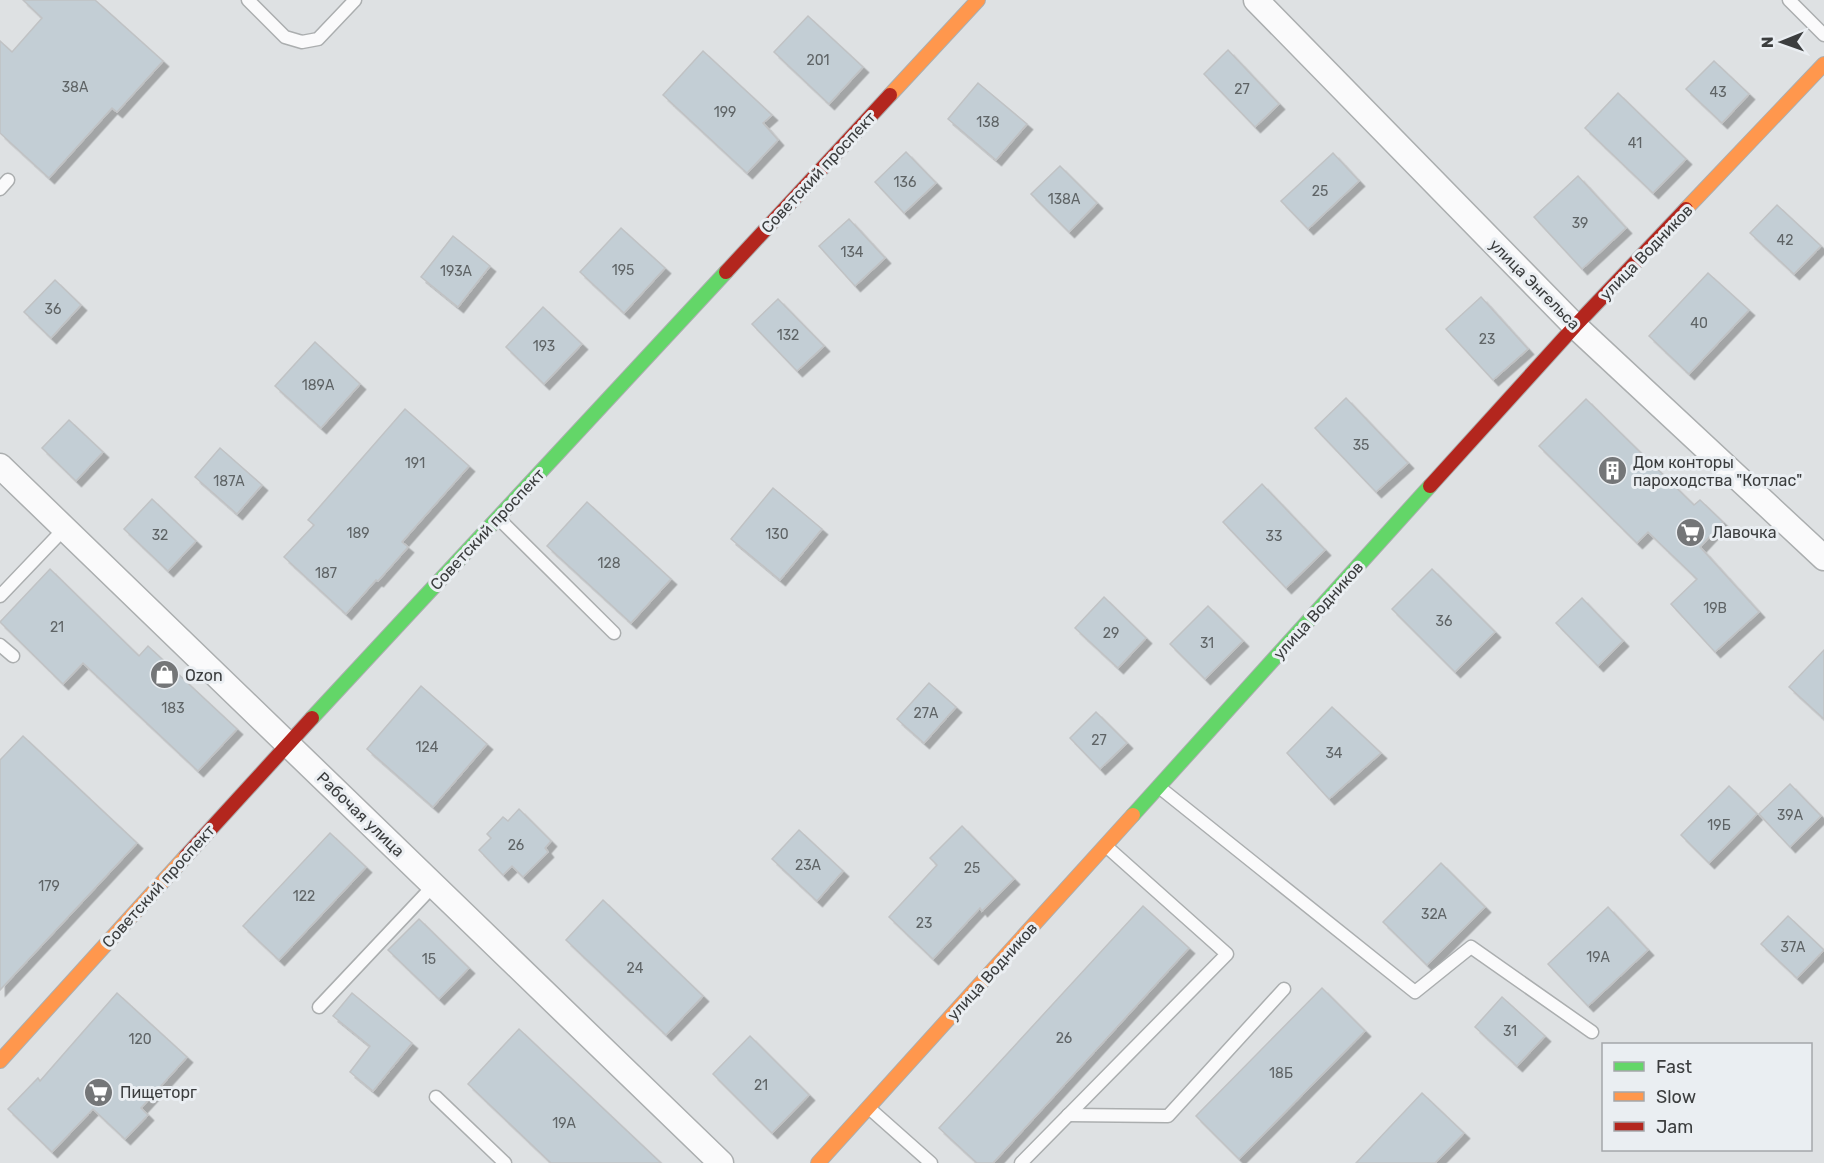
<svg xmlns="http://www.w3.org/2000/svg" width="1824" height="1163" font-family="Rubik,sans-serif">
<defs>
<filter id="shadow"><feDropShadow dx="5.5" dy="5.5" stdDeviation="0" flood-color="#0004"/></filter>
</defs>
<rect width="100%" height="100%" fill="#dee1e3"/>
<g fill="#c3ced5" stroke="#c0c2c4" stroke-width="1.5" filter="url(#shadow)">
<polygon points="23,0 95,0 163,61 117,112 112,108 49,178 0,133 0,41 12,52 42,18"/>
<polygon points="808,16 863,67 829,104 774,52"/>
<polygon points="1228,50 1279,104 1255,127 1204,74"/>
<polygon points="703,51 772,115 763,123 778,140 747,173 663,95"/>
<polygon points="1714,61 1749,94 1722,123 1686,89"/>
<polygon points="978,83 1027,124 996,160 948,119"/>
<polygon points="1618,93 1686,159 1653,193 1585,128"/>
<polygon points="906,152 936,183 904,213 875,182"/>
<polygon points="1333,153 1359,181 1308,229 1281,201"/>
<polygon points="1060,166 1097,203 1069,232 1031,194"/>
<polygon points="1578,176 1626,228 1582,269 1534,217"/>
<polygon points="1777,205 1821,246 1794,274 1750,233"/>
<polygon points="849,219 885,258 855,286 819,246"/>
<polygon points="621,228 665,268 624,313 580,272"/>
<polygon points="453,236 490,266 458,307 421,277"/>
<polygon points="1708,273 1749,310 1689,374 1649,336"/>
<polygon points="55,280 81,305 51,338 24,312"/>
<polygon points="1481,297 1528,349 1493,380 1446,329"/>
<polygon points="778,299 824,346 797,371 752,324"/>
<polygon points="543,307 582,344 544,384 506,347"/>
<polygon points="315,342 360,384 321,428 275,386"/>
<polygon points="1346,398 1408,463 1376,492 1315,428"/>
<polygon points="1586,399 1694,505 1700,500 1723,522 1700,547 1759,612 1715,652 1671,604 1697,579 1648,532 1637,543 1539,446"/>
<polygon points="405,409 469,466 402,542 408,547 378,581 376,580 346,614 284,557 314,525 308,520"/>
<polygon points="69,420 103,452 76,481 42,448"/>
<polygon points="220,448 262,485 237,514 195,477"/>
<polygon points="1262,484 1325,550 1286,588 1223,522"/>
<polygon points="773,488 822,529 780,580 731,539"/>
<polygon points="152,499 196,541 168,571 124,529"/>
<polygon points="587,502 671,579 631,623 547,546"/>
<polygon points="50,569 139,656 148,646 237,729 198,771 83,663 63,684 0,622"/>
<polygon points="1432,569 1495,632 1455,672 1392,609"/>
<polygon points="1104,597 1146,638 1118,668 1075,628"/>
<polygon points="1582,598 1623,641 1598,666 1556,623"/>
<polygon points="1208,606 1243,641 1205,679 1170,644"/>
<polygon points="1824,650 1824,719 1789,687"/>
<polygon points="929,683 956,707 924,743 897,719"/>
<polygon points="421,686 487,744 433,807 367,749"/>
<polygon points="1332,707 1381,753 1329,799 1287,753"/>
<polygon points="1096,712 1127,743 1100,769 1070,738"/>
<polygon points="23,736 137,843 0,990 0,760"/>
<polygon points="1790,784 1821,816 1790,847 1759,814"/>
<polygon points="1729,786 1757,814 1709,863 1681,835"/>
<polygon points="519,809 551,841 545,848 548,852 523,877 512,866 503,875 479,850 491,838 487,834 503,817 508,821"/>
<polygon points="962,826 1014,879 982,911 980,908 933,959 889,917 937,865 930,858"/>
<polygon points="799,830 843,871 817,901 772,859"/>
<polygon points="330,833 366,867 279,960 243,926"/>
<polygon points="1441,863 1485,907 1427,965 1383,922"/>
<polygon points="603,900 703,996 666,1035 566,940"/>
<polygon points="1143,906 1189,948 993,1163 977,1163 939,1128"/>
<polygon points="1608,907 1648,950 1588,1006 1548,964"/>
<polygon points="1788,916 1824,950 1797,978 1761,944"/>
<polygon points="419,919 469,968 439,999 388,950"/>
<polygon points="1322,988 1365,1031 1239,1159 1196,1116"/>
<polygon points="117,993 187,1057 141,1108 148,1115 125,1139 93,1109 52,1152 8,1109 38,1078 40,1081"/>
<polygon points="352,993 412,1043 373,1091 350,1072 370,1046 333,1016"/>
<polygon points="1502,997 1545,1036 1517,1066 1475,1027"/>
<polygon points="519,1029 661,1163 551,1163 468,1084"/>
<polygon points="750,1036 809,1095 772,1133 713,1074"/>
<polygon points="1422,1093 1464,1133 1435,1163 1356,1163"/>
</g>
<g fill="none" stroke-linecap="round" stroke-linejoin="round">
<defs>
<g id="lane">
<polyline points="248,0 285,37 302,42 318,39 355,0"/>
<polyline points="1789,0 1824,35"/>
<polyline points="0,189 8,180"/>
<polyline points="498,518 614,633"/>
<polyline points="0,596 64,529"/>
<polyline points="0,645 13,656"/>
<polyline points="1159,787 1415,992 1471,947 1592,1032"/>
<polyline points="319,1007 434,885"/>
<polyline points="436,1097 505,1163"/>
<polyline points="869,1108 931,1163"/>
<polyline points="1068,1115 1168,1116 1284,989"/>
<polyline points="1021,1163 1227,954 1107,847"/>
</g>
<g id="street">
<polyline points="1256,0 1575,326 1824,558"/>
<polyline points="0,466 721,1163"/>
</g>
<g id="fast">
<polyline points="312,718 726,272"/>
<polyline points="1133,815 1430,486"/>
</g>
<g id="slow">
<polyline points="890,95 978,0"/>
<polyline points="1686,209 1824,64"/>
<polyline points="0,1061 186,856"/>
<polyline points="818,1163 1133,815"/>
</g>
<g id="jam">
<polyline points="726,272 890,95"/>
<polyline points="1430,486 1575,326 1686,209"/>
<polyline points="186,856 312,718"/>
</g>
</defs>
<use href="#lane" stroke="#abaeaf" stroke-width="15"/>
<use href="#street" stroke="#abaeaf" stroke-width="27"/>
<use href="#fast" stroke="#abaeaf" stroke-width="16"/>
<use href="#slow" stroke="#abaeaf" stroke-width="16"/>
<use href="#jam" stroke="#abaeaf" stroke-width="16"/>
<use href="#lane" stroke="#fafafb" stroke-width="12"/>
<use href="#street" stroke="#fafafb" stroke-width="24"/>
<use href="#fast" stroke="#63d668" stroke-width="14"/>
<use href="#slow" stroke="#ff974d" stroke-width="14"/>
<use href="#jam" stroke="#b3261e" stroke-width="14"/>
</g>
<defs>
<symbol id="building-disc" viewBox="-11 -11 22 22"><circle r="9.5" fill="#747678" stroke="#eaeef2"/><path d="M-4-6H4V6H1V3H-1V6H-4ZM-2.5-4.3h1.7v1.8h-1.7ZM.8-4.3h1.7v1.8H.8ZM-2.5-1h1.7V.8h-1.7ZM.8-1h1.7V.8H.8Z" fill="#fff"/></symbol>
<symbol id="supermarket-disc" viewBox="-11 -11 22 22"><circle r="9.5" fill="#747678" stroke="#eaeef2"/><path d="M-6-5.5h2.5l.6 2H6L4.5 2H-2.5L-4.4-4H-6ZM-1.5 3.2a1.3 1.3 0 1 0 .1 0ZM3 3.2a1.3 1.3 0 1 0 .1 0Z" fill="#fff"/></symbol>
<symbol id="shop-disc" viewBox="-11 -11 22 22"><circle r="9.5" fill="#747678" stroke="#eaeef2"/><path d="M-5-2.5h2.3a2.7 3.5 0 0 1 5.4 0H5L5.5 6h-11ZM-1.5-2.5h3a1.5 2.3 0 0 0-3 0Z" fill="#fff"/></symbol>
</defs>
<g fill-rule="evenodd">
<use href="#building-disc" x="1596" y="454" width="33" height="33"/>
<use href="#supermarket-disc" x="1674" y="516" width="33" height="33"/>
<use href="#shop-disc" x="148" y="658" width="33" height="33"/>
<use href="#supermarket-disc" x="82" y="1076" width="33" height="33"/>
</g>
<g text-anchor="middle" stroke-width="6" stroke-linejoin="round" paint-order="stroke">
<g font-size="14" fill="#5f6466">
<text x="818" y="65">201</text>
<text x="75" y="92">38А</text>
<text x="1242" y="94">27</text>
<text x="1718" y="97">43</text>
<text x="725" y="117">199</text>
<text x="988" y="127">138</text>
<text x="1635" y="148">41</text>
<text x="905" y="187">136</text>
<text x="1320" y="196">25</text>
<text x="1064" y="204">138А</text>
<text x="1580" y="228">39</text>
<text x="1785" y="245">42</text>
<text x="852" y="257">134</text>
<text x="623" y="275">195</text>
<text x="456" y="276">193А</text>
<text x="53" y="314">36</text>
<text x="1699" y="328">40</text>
<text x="788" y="340">132</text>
<text x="1487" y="344">23</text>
<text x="544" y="351">193</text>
<text x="318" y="390">189А</text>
<text x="1361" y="450">35</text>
<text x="415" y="468">191</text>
<text x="229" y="486">187А</text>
<text x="358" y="538">189</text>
<text x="777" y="539">130</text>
<text x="160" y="540">32</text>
<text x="1274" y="541">33</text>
<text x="609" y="568">128</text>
<text x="326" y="578">187</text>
<text x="1715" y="613">19В</text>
<text x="1444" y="626">36</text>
<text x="57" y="632">21</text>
<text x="1111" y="638">29</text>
<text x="1207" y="648">31</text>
<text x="173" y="713">183</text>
<text x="926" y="718">27А</text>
<text x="1099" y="745">27</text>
<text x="427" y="752">124</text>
<text x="1334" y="758">34</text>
<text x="1790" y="820">39А</text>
<text x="1719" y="830">19Б</text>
<text x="516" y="850">26</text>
<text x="808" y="870">23А</text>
<text x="972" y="873">25</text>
<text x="49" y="891">179</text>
<text x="304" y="901">122</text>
<text x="1434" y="919">32А</text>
<text x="924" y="928">23</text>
<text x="1793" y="952">37А</text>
<text x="1598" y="962">19А</text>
<text x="429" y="964">15</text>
<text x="635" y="973">24</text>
<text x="1510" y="1036">31</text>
<text x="1064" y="1043">26</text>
<text x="140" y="1044">120</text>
<text x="1281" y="1078">18Б</text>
<text x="761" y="1090">21</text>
<text x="564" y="1128">19А</text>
</g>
<g font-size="16" fill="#3b3d3e" stroke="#eaeef2">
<text transform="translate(818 172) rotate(-47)" y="6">Советский проспект</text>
<text transform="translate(1646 252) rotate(-46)" y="6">улица Водников</text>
<text transform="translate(1535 284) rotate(45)" y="6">улица Энгельса</text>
<text transform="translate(487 529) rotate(-47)" y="6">Советский проспект</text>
<text transform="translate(1318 610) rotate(-48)" y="6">улица Водников</text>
<text transform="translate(361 814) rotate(44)" y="6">Рабочая улица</text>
<text transform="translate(158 886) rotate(-48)" y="6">Советский проспект</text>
<text transform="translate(992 971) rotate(-48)" y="6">улица Водников</text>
</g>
<g font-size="16" fill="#3b3d3e" stroke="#eaeef2" text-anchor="start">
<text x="1633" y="468">Дом конторы<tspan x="1633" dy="18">пароходства "Котлас"</tspan></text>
<text x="1712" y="538">Лавочка</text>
<text x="185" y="681">Ozon</text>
<text x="120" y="1098">Пищеторг</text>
</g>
</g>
<rect x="1602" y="1043" width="210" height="108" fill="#eaeef2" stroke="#a4a7aa" stroke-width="1.5"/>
<rect x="1614" y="1062" width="30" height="9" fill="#63d668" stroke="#a4a7aa" stroke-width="1.5"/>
<text x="1656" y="1073" font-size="18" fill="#3b3d3e">Fast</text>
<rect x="1614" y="1092" width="30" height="9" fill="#ff974d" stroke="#a4a7aa" stroke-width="1.5"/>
<text x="1656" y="1103" font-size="18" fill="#3b3d3e">Slow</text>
<rect x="1614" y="1122" width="30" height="9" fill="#b3261e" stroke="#a4a7aa" stroke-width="1.5"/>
<text x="1656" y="1133" font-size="18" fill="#3b3d3e">Jam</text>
<g transform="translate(1782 42) rotate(269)" stroke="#eaeef2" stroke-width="4.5" paint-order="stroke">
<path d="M0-4.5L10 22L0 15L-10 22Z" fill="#3b3d3e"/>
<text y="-9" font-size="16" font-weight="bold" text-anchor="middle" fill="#3b3d3e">N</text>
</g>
</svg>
